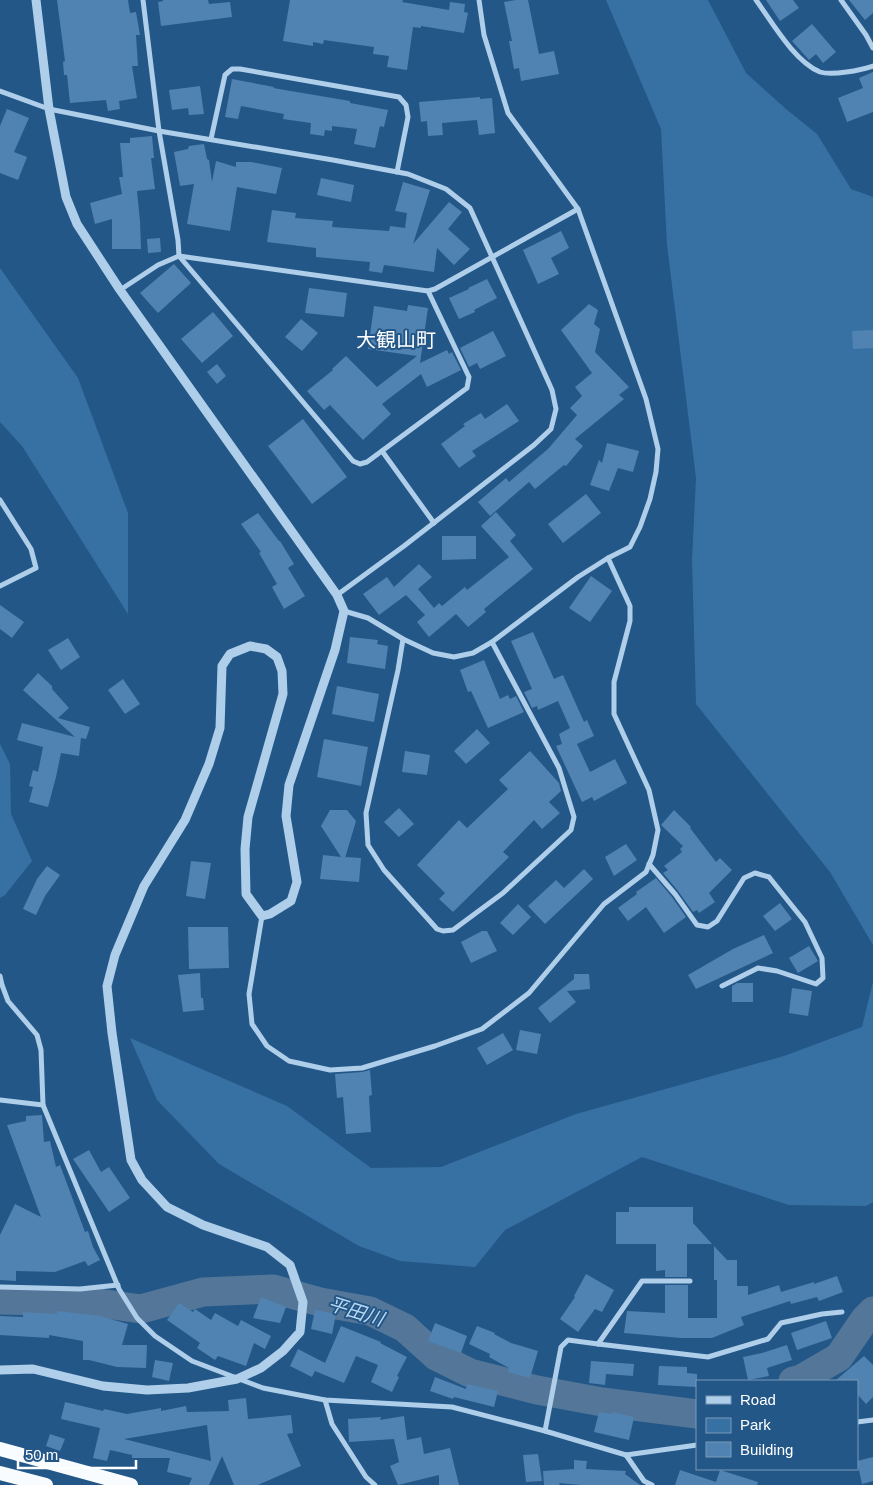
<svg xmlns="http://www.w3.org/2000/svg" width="873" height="1485" font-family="Arial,'Noto Sans JP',sans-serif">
<rect width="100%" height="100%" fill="#235788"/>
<g fill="#3771a4">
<polygon points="606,0 708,0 746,73 786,109 817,134 851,189 873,197 873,945 830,872 696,704 692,560 696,478 667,245 661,129"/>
<polygon points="0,268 78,378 128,513 128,614 22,446 0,422"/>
<polygon points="0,744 10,764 11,814 32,861 5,895 0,898"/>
<polygon points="873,982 873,1202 866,1206 789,1205 642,1157 505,1230 475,1267 400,1261 359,1246 219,1164 157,1100 130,1038 287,1106 371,1168 441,1167 576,1114 784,1056 862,1027"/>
</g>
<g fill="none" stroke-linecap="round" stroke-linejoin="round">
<g stroke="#547799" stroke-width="29">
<polyline points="0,1300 92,1302 141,1309 203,1292 273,1289 320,1302 370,1311 405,1328 436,1356 470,1373 537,1390 602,1402 697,1414"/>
<polyline points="793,1381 801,1379 839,1357 865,1319 873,1311"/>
</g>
</g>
<g fill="#5083b1" fill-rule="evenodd">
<polygon points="57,0 128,0 130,13 136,12 140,35 136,35 138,66 132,66 137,98 119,101 120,109 108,111 106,100 70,103 67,75 64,75 63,62 65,61"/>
<polygon points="163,0 208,0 209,4 230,2 232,17 161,26 158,2 163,1"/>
<polygon points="290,0 403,0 402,2 449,10 450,2 465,4 464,12 468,13 464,33 421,26 421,28 413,27 407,70 387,67 389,56 373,54 374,47 324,40 323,44 313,42 313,46 283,41"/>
<polygon points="516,0 528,0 539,54 554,51 559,74 521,81 519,68 514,69 509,41 512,41 504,2"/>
<polygon points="766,0 793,0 799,8 780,21"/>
<polygon points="849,0 873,0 873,13 865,20"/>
<polygon points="812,24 836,52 823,63 816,54 809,60 792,41"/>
<polygon points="873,72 873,112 847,122 838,98 863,88 859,78"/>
<polygon points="232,79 274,87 273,88 350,101 350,103 388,110 384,127 380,126 375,148 354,144 357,129 332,126 332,131 325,130 324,136 310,134 311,123 283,119 284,114 241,106 238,119 225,117"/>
<polygon points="200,86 204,114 189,115 188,108 172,110 169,90"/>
<polygon points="480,97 480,99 492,98 495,133 479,135 477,120 442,123 443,135 428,136 427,121 421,122 419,102"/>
<polygon points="7,109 29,118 14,152 27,157 18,180 0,173 0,126"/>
<polygon points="152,136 154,158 151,158 155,189 137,191 140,221 141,249 112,249 112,219 95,224 90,203 122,194 119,177 123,177 120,143 130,143 130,138"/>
<polygon points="204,144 207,159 209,160 212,182 216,161 236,167 236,162 251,162 282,168 276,194 237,187 230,231 187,224 194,184 180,186 174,152 188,149 189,146"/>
<polygon points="321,178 354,185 351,202 317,195"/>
<polygon points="403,182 430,190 413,244 449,202 462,212 448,229 470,249 454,265 437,248 434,272 384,265 382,273 369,271 370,262 316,257 316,248 267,242 272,210 296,213 295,218 333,221 332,227 389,231 390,226 405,228 407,213 395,211"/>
<polygon points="561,231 569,248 551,258 559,274 538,284 523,250"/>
<polygon points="160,238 161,252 148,253 147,239"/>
<polygon points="174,264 191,283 158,313 140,293"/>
<polygon points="487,279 497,298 474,310 475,312 459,319 449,298 469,289 468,288"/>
<polygon points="309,288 347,293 344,317 305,313"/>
<polygon points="589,304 598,310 594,324 600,329 595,352 629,387 619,395 624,399 575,439 583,446 566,466 564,465 535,489 529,482 490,516 478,502 506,478 509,482 548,449 577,415 570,408 582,396 575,387 592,373 561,330"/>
<polygon points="408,305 428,308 420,363 447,350 449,354 452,352 461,370 427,387 421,374 382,404 391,414 363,440 330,405 324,410 307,391 333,370 332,369 346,356 377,387 417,356 368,349 374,306 407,311"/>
<polygon points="213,312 233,336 202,363 181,339"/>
<polygon points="301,319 318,333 302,351 285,337"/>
<polygon points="873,330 873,348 853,349 852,331"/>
<polygon points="493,331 506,356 480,369 477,363 469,367 460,348"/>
<polygon points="217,364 226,376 217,384 207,372"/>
<polygon points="507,404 519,421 472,451 476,456 459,468 441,444 465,426 463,424 481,413 485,419"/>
<polygon points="303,419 347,477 312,504 268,446"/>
<polygon points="607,443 639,451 633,472 618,468 609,491 590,485 599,460 602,463"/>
<polygon points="586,494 601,513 563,543 548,524"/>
<polygon points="496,512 516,535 510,541 533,569 484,609 486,612 468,627 456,614 429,637 417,622 425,615 406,595 379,615 363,594 387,577 394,587 419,564 432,577 418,589 434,608 439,603 442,606 465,587 467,590 509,557 481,526"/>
<polygon points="258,513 279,541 280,541 294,564 288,568 305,596 284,609 272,587 277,584 259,553 261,552 241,524"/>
<polygon points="442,536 476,536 476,559 442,560"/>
<polygon points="591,576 612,591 590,622 569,608"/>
<polygon points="0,605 24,622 12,638 0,629"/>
<polygon points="533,632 554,679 563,675 584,722 587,720 594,736 577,744 590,772 615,759 627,783 594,801 592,797 582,802 556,746 562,744 559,734 570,728 558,701 538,710 537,706 532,708 524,692 532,689 511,641"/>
<polygon points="350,637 378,640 377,644 388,646 385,669 347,663"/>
<polygon points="68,638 80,657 61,670 48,650"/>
<polygon points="484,660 500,699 508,695 510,699 516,696 524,712 488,728 471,691 468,692 460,670"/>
<polygon points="38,673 52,686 52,689 69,708 58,718 90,727 86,739 81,738 79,756 61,753 56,777 48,807 29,802 33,787 29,786 33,770 38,772 43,747 17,740 22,723 75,737 23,690"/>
<polygon points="123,679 140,704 125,714 108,690"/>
<polygon points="337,686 379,694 374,722 332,714"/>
<polygon points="477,729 490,743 466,764 454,751"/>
<polygon points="324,739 368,747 361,786 317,777"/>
<polygon points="405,751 430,755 427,775 402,772"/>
<polygon points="530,751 559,783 561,791 549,802 560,813 542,829 534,820 503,852 509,857 453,912 439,899 445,893 417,865 459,820 467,828 508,789 499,780"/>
<polygon points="399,808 414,824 399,837 384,822"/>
<polygon points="330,810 347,810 356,821 345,858 346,857 361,858 359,882 320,879 323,855 341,857 321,826"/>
<polygon points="674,810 691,827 690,828 716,862 720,858 732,870 709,893 715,902 699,913 697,910 693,912 678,891 663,873 668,870 664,866 682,852 680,849 683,846 661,825"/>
<polygon points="626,844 637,860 614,876 605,857"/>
<polygon points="191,861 211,863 205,899 186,896"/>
<polygon points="47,866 60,875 45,896 36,915 23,909 37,879"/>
<polygon points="584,869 593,879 545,924 528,906 556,880 564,888"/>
<polygon points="656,878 672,897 686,917 664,933 646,907 628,921 618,908 637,894 636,892"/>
<polygon points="780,903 792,919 775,931 763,916"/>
<polygon points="518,904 531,917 513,935 500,923"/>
<polygon points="188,927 228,927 229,968 189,969"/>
<polygon points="482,931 487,931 497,951 471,963 461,942"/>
<polygon points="764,935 773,953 696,989 688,975 733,949"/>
<polygon points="809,946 818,961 798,973 789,958"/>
<polygon points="200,973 201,998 203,998 204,1010 183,1012 178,975"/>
<polygon points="574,974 589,974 590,989 567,991 576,1002 550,1023 538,1008 574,979"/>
<polygon points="737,983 753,983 753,1002 732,1002 732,986"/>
<polygon points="792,988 812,991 808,1016 789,1013"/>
<polygon points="520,1030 541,1034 537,1054 516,1050"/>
<polygon points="503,1033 513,1050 487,1065 477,1048"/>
<polygon points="370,1070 372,1095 369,1096 371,1132 346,1134 343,1097 337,1098 335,1074 362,1072"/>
<polygon points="42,1115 44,1142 50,1141 56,1167 60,1165 85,1232 88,1231 93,1247 100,1260 88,1266 85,1261 55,1272 16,1271 16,1281 0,1280 0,1235 15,1204 41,1217 7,1125 26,1121 26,1116"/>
<polygon points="89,1150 101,1172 109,1167 130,1198 109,1212 73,1159"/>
<polygon points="629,1207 693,1207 693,1223 712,1244 687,1244 687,1277 665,1277 665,1270 656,1271 656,1244 616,1244 616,1212 629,1212"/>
<polygon points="714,1246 727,1260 737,1260 737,1286 748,1286 748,1295 779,1285 781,1292 814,1282 814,1284 837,1276 843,1292 819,1301 817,1297 791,1304 790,1301 741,1317 744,1325 712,1338 681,1338 624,1333 627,1311 665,1313 665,1285 688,1285 688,1318 717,1318 717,1280 714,1280"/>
<polygon points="586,1274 614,1290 602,1312 595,1309 578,1332 560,1319 575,1297 574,1296"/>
<polygon points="261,1297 286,1307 280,1323 253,1318"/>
<polygon points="179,1303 193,1312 195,1309 211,1320 215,1313 238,1326 241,1320 271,1336 265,1349 254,1343 246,1366 218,1356 215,1360 197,1348 200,1343 167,1320"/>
<polygon points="315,1310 336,1314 332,1334 311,1329"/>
<polygon points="57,1311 100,1316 128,1324 122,1345 147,1345 146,1368 117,1367 89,1360 83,1360 83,1341 49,1335 49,1338 0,1335 0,1316 23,1317 23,1312 57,1314"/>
<polygon points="826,1321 832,1338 797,1350 791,1333"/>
<polygon points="435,1323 467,1336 461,1353 428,1341"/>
<polygon points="341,1326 381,1342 380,1343 407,1357 397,1376 399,1377 392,1392 371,1382 378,1365 356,1356 344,1383 315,1371 312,1377 290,1366 298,1349 325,1363"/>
<polygon points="477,1326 495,1333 494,1334 511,1343 538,1351 530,1378 508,1372 509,1368 489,1357 490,1354 469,1344"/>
<polygon points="787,1345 792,1360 767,1368 769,1376 748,1380 743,1357 762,1353"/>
<polygon points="864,1356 873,1365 873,1397 866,1404 857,1394 857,1381 835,1381"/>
<polygon points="155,1360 173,1363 169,1381 152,1377"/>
<polygon points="591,1361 634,1364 633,1376 606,1374 605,1385 589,1383"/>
<polygon points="659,1366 687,1367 687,1373 697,1374 697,1387 658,1385"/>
<polygon points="435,1377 466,1389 467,1384 498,1391 494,1407 454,1397 453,1399 430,1391"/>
<path d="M246,1398L248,1419L291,1415L293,1433L287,1434L301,1466L258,1485H234L222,1456L209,1485H189L192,1478L167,1472L170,1458H132V1455L110,1450L107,1461L93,1458L100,1428L61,1419L65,1402L103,1411L104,1409L127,1414L161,1408V1411L186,1406L187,1412L229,1411L228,1400ZM207,1425L211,1461L124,1439Z"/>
<polygon points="599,1412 612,1414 612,1412 634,1417 629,1440 594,1432"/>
<polygon points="404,1416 407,1440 421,1437 424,1454 450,1448 459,1485 439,1485 439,1475 398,1485 390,1466 399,1462 394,1439 349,1442 348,1419 381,1417 380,1420"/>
<polygon points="50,1434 65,1439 60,1451 46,1446"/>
<polygon points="538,1454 542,1481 526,1482 523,1455"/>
<polygon points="873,1457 873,1481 862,1484 857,1461"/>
<polygon points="574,1460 587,1461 586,1469 626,1471 625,1474 640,1485 581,1485 559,1483 560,1485 544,1485 543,1471 574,1469"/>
<polygon points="680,1470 716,1482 720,1470 758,1482 757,1485 675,1485"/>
</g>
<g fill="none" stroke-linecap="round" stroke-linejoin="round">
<g stroke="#afcee9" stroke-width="5">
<polyline points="143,0 159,131 178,240 179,256 353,461 360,464 367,462 467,388 469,377 428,291"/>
<path d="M756,0C772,22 794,61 820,72C832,76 861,70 873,66"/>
<polyline points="841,0 866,35 873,48"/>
<polyline points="0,91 49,109 159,131 333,160 408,174 446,189 470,208 552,390 556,409 551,429 534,445 404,546 337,595"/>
<polyline points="211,139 225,75 232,69 240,69 399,97 406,105 408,117 397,172"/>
<polyline points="120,290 158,265 179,256 428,291 435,289 578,209"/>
<polyline points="382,451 434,523"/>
<polyline points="0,500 31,549 36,568 0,586"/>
<polyline points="344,611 368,618 403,639 433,653 454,657 473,653 492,642 578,577 608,558 630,547 640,527 650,499 656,472 658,449 646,399 578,209 508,113 484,35 479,0"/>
<polyline points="403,639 398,670 366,813 368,845 384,870 437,929 443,931 453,930 503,893 571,830 574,817 559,768 492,642"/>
<polyline points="649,864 675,894 697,925 708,927 717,921 744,878 755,873 769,877 805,922 822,958 823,978 816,984 777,971 758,968 722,986"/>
<polyline points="262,916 249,994 252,1024 267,1046 289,1061 330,1070 362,1068 435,1046 482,1029 529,993 604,904 646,872 653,855 658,830 649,790 614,714 614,682 630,621 630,606 608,558"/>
<polyline points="0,976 2,985 8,1001 37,1035 41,1050 43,1105 119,1289 137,1318 155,1336 192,1361 263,1388 325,1400 452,1407 545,1431 626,1455 697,1445"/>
<polyline points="0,1100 43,1105"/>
<polyline points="0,1287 80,1289 118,1285"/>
<polyline points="598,1344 642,1281 690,1281"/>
<polyline points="325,1400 332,1424 366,1477 375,1485"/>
<polyline points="857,1422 873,1420"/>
<polyline points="545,1431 561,1347 568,1340 598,1344 708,1357 768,1339 781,1323 822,1314 842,1312"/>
<polyline points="626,1455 644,1481 652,1485"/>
</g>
<polyline stroke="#afcee9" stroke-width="9" points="0,1370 33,1369 103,1386 147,1390 188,1388 237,1379 261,1368 283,1351 300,1332 303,1302 290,1265 267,1247 203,1225 167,1207 142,1180 131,1160 112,1033 107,986 115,955 144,886 185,820 209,764 220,728 222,666 230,654 250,646 266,649 277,657 282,671 283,694 248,817 245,849 246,894 262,916 270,914 291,901 297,882 286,816 289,785 335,650 344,611 337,595 120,290 77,224 66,197 49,109 36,0"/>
<g stroke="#f8fcfe" stroke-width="14">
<polyline points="0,1449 131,1485"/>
<polyline points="0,1473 46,1485"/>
</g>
</g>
<g text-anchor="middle" stroke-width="4" stroke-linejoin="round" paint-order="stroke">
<g font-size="19" font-style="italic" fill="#bad8f1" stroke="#235788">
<text transform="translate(356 1311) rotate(17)" y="7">平田川</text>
</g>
<g font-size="20" fill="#fff" stroke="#235788">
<text x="396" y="347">大観山町</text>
</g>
</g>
<rect x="696" y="1380" width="162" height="90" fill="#235788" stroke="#7b9ab8"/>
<rect x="706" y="1396" width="25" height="8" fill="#afcee9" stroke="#7b9ab8"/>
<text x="740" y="1405" font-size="15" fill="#ffffff">Road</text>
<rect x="706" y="1418" width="25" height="15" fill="#3771a4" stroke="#7b9ab8"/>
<text x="740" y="1430" font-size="15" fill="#ffffff">Park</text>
<rect x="706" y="1442" width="25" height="15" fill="#5083b1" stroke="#7b9ab8"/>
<text x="740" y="1455" font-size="15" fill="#ffffff">Building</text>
<path d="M18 1460v8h118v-8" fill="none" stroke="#ffffff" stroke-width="2.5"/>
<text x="25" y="1460" font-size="15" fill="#ffffff" stroke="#235788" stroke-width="4" paint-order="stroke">50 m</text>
</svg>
